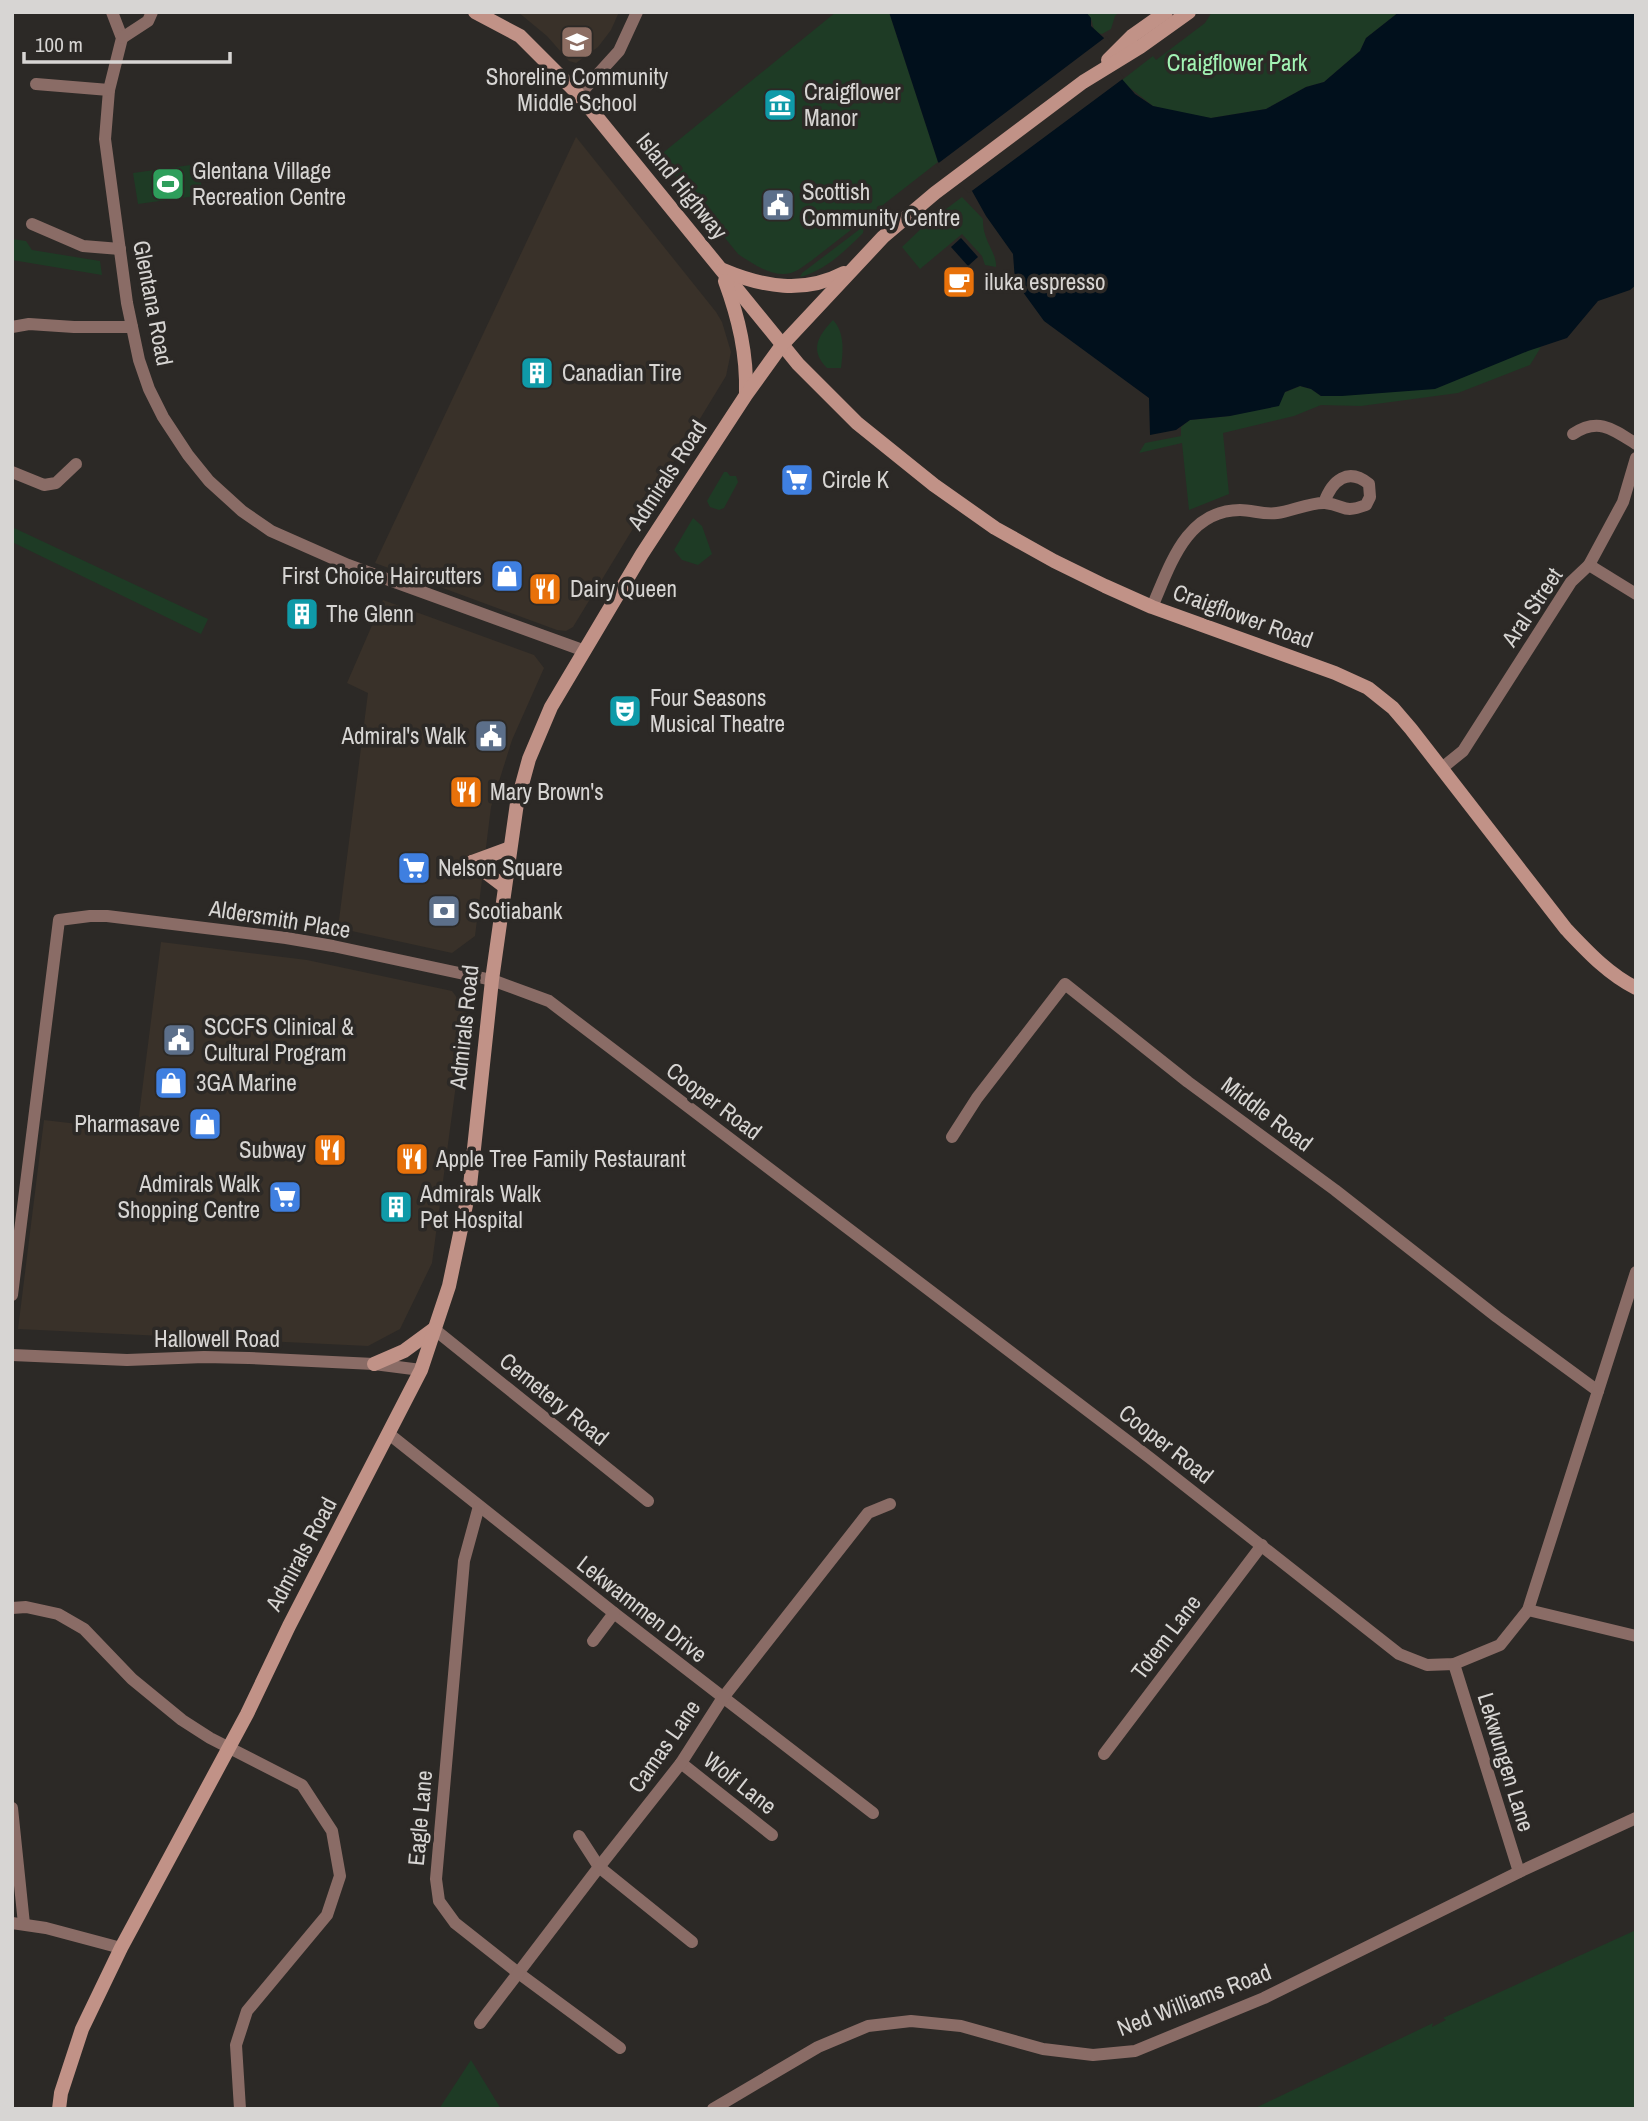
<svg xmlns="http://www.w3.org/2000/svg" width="1648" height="2121" font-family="'Archivo Narrow',sans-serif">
<rect width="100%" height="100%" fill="#2c2926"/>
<g fill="#393129">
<polygon points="518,12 619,12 611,30 598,47 576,63 569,61 547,36"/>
<polygon points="576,137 716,312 722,322 731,352 726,376 573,627 566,631 557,630 375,563"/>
<polygon points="383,600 534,655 544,668 512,740 491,807 475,936 452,953 338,928 368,693 347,683"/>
<polygon points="161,942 307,960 452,991 466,1010 432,1263 400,1329 368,1346 18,1329 44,1120 137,1131"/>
</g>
<g fill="#1e3b25">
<path d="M836,12H889L938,162L811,261C805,265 798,271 791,273C773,278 753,264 738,254L659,156Z"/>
<path d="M1086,12H1119L1115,16L1111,29L1102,34C1092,32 1094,26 1091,19C1089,16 1087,15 1086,12Z"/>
<polygon points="1212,12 1399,12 1366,38 1360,51 1324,82 1306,87 1266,109 1211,118 1176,112 1153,106 1125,84 1122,80 1153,56 1156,60 1205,23"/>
<polygon points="198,164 203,195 138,204 133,173"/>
<path d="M962,197L983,219C982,241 997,252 996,267L985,265L982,256L962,234L920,269L902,247L925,225Z"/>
<path d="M864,226L863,233C846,250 825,271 800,277L802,273Z"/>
<polygon points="12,239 26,241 32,250 100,261 102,275 12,260"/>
<path d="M833,320C845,333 843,351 841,368H827C809,350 818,336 833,320Z"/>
<polygon points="1541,347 1530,365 1458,393 1361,406 1321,405 1294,416 1223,433 1229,494 1189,510 1182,443 1139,453 1145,443 1181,436 1181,427 1190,420 1230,416 1300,386 1311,389 1321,396"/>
<polygon points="724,472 727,472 730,476 736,476 738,482 724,508 719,510 710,507 707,501"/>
<polygon points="693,518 702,526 712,554 698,565 682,560 674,550"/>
<polygon points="12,527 208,619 201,634 12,542"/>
<polygon points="1636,1930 1636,2109 1253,2109 1433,2023 1432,2027 1446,2020 1443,2018"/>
<polygon points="471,2060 501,2109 439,2109"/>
</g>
<g fill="#01101c">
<polygon points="889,12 1086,12 1091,18 1091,26 1104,38 1115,71 1135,94 1153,106 1211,118 1266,109 1306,87 1324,82 1360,51 1366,38 1399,12 1636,12 1636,285 1630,290 1598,301 1567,338 1528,351 1435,389 1342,396 1321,396 1311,389 1300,386 1285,392 1279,406 1230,416 1190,420 1176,430 1150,435 1149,398 1044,321 1015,281 1013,254 986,216 972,191 938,162"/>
<polygon points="961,238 978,257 968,266 951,247"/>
</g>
<polygon fill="#2c2926" points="1107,36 1115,55 1118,70 1124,78 969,193 936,165"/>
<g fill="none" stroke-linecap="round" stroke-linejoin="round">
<g stroke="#8a6c66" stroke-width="12">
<polyline points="112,12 122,38 109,90 105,139 127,303 139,360 149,389 163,417 188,455 209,481 242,511 271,531 348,565 585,651"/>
<polyline points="122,38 148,21 152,12"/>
<polyline points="36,84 109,90"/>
<polyline points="579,95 619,51 637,12"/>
<polyline points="32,224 83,246 120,249"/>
<polyline points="12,327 29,324 74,327 132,327"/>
<path d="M1573,434C1598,417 1613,429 1636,444"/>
<polyline points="12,472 44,485 56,483 76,464"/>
<polyline points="1589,565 1636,594"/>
<path d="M1152,607C1170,566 1186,510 1240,510C1253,510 1263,515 1277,513C1291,511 1312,502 1325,503C1346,505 1342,514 1366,505L1370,497L1369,484C1348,467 1332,480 1324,503"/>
<polyline points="1442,768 1463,751 1571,582 1589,565 1623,502 1636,458"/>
<polyline points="952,1137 977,1098 1065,984 1188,1082 1335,1190 1497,1317 1598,1391"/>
<polyline points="12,1295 59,920 90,916 107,916 286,938 333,946 492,980 549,1001 1150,1458 1399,1654 1427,1665 1454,1664 1500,1645 1528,1610 1636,1272"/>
<polyline points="434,1329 648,1501"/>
<polyline points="12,1355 127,1360 204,1357 249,1358 374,1364 421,1370"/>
<polyline points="389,1434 614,1613 873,1813"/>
<polyline points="479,1506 464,1561 436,1879 439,1901 455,1923 517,1972 620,2048"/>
<polyline points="12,1608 26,1607 58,1614 84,1629 132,1679 182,1720 210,1738 302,1785 332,1831 340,1876 327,1915 247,2011 236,2045 240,2109"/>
<polyline points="1528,1610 1636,1636"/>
<polyline points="593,1641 614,1613"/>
<polyline points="1454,1664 1519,1872"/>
<polyline points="1104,1754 1262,1545"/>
<polyline points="681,1763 772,1835"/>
<polyline points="12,1808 24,1924"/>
<polyline points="579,1836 599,1867 692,1942"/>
<polyline points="12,1923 46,1928 121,1948"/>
<polyline points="480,2023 599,1867 681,1763 722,1699 868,1513 890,1504"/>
<polyline points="713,2109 818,2047 868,2026 911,2021 961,2026 1043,2049 1093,2055 1135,2051 1264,1998 1519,1872 1636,1818"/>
</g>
<g stroke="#c19287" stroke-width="14">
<path d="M475,12L520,36L579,95L798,364L857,423L934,485L995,528L1054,561L1105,586L1152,607L1335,673L1368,688L1393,708L1411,729L1566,929C1587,951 1608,974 1636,988"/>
<polyline points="1108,60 1132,36 1166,12"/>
<path d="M723,270C763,287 804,294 844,273"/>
<path d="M725,281C739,319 747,354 746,394"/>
<polyline points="472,862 505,887"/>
<polyline points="472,862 510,848"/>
<polyline points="374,1364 404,1351 434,1329"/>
<polyline points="59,2109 61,2093 82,2029 121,1948 247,1714 289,1626 421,1370 449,1286 470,1186 492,980 517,803 529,759 551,707 642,554 746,395 782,345 883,237 935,193 1083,82 1140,47 1189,12"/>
</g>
</g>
<defs>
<symbol id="school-square" viewBox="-11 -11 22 22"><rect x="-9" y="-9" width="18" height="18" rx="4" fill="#8d6e63" stroke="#2c2926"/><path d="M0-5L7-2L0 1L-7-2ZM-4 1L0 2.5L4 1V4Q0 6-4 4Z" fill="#fff"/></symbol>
<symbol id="museum-square" viewBox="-11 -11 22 22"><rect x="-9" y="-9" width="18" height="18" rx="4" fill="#0f9aa8" stroke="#2c2926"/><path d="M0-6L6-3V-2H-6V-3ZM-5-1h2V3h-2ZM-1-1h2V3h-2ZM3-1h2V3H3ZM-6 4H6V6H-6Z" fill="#fff"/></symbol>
<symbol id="stadium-square" viewBox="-11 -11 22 22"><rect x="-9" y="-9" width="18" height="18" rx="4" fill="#2e9e5b" stroke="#2c2926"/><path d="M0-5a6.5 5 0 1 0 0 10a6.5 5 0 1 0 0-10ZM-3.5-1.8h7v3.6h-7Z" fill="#fff"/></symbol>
<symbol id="civic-square" viewBox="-11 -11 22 22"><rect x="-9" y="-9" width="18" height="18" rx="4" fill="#5c6f8a" stroke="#2c2926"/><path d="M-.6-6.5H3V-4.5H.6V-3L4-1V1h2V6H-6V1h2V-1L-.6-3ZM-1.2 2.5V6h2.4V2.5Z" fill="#fff"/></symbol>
<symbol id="cafe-square" viewBox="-11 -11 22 22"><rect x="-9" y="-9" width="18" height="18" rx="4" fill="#e8710a" stroke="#2c2926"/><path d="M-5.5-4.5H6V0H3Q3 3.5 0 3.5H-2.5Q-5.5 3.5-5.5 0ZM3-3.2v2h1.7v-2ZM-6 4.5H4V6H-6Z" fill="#fff"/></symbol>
<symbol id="building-square" viewBox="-11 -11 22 22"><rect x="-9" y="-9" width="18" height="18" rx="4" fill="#0f9aa8" stroke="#2c2926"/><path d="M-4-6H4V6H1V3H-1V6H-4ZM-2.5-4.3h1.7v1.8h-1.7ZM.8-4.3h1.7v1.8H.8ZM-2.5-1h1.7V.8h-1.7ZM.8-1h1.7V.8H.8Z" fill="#fff"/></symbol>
<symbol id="supermarket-square" viewBox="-11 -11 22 22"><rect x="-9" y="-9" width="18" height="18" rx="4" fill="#3f7fe0" stroke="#2c2926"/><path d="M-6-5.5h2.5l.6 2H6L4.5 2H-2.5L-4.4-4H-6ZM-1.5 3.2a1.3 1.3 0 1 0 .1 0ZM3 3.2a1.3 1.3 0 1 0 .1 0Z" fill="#fff"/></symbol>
<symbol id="shop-square" viewBox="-11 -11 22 22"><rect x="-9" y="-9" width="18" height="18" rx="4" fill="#3f7fe0" stroke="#2c2926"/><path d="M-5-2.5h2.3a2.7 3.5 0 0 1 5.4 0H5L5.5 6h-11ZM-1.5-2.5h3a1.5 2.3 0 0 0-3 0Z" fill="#fff"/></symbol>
<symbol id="restaurant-square" viewBox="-11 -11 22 22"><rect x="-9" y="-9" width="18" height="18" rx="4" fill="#e8710a" stroke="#2c2926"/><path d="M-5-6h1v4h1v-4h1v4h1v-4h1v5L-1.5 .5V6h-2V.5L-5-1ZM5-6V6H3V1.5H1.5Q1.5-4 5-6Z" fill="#fff"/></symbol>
<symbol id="theatre-square" viewBox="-11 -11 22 22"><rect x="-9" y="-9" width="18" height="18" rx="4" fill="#0f9aa8" stroke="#2c2926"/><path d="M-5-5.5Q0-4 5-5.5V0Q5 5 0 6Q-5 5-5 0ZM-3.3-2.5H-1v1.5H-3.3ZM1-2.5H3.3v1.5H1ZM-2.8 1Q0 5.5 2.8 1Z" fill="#fff"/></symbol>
<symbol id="bank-square" viewBox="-11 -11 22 22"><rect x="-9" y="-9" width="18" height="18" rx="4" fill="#5c6f8a" stroke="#2c2926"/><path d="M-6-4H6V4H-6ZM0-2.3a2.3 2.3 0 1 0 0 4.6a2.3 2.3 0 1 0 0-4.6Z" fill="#fff"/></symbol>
</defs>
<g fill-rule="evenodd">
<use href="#school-square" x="558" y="23" width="38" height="38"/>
<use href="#museum-square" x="761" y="86" width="38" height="38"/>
<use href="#stadium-square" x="149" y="165" width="38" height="38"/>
<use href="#civic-square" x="759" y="186" width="38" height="38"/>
<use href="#cafe-square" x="940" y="263" width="38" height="38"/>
<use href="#building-square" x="518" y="354" width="38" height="38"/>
<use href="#supermarket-square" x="778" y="461" width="38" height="38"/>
<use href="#shop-square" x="488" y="557" width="38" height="38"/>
<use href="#restaurant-square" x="526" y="570" width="38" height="38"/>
<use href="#building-square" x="283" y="595" width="38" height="38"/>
<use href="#theatre-square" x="606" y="692" width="38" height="38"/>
<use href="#civic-square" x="472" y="717" width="38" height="38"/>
<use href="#restaurant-square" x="447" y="773" width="38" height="38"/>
<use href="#supermarket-square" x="395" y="849" width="38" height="38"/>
<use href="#bank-square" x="425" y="892" width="38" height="38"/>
<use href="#civic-square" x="160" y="1021" width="38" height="38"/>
<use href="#shop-square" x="152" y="1064" width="38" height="38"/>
<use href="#shop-square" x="186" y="1105" width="38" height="38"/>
<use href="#restaurant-square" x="311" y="1131" width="38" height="38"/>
<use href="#restaurant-square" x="393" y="1140" width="38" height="38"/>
<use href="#supermarket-square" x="266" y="1178" width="38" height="38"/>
<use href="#building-square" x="377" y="1188" width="38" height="38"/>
</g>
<g text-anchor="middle" stroke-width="7" stroke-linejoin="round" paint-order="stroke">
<g font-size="23" fill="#a2f3b4" stroke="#2c2926">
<text x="1237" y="71">Craigflower Park</text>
</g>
<g font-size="23" fill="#d7d5d3" stroke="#2c2926" text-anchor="start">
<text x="577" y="85" text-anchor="middle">Shoreline Community<tspan x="577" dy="26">Middle School</tspan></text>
<text x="804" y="100">Craigflower<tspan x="804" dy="26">Manor</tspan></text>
<text x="192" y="179">Glentana Village<tspan x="192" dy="26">Recreation Centre</tspan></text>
<text x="802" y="200">Scottish<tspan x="802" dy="26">Community Centre</tspan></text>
<text x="984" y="290">iluka espresso</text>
<text x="562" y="381">Canadian Tire</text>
<text x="822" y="488">Circle K</text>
<text x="482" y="584" text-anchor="end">First Choice Haircutters</text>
<text x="570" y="597">Dairy Queen</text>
<text x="326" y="622">The Glenn</text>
<text x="650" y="706">Four Seasons<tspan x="650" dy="26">Musical Theatre</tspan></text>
<text x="466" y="744" text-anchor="end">Admiral's Walk</text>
<text x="490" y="800">Mary Brown's</text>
<text x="438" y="876">Nelson Square</text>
<text x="468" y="919">Scotiabank</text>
<text x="204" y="1035">SCCFS Clinical &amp;<tspan x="204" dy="26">Cultural Program</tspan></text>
<text x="196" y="1091">3GA Marine</text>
<text x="180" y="1132" text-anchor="end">Pharmasave</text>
<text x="306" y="1158" text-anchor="end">Subway</text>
<text x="436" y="1167">Apple Tree Family Restaurant</text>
<text x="260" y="1192" text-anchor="end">Admirals Walk<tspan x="260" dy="26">Shopping Centre</tspan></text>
<text x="420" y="1202">Admirals Walk<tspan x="420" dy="26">Pet Hospital</tspan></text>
</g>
<g font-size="23" fill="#d7d5d3" stroke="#2c2926">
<text transform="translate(682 186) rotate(51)" y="8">Island Highway</text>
<text transform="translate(153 303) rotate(79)" y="8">Glentana Road</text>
<text transform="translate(667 475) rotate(-57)" y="8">Admirals Road</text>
<text transform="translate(1532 607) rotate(-56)" y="8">Aral Street</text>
<text transform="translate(1243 616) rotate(20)" y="8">Craigflower Road</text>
<text transform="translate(280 919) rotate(9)" y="8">Aldersmith Place</text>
<text transform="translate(464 1027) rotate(-84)" y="8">Admirals Road</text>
<text transform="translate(714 1101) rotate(37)" y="8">Cooper Road</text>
<text transform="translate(1267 1114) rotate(37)" y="8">Middle Road</text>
<text x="217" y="1347">Hallowell Road</text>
<text transform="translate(554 1399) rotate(39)" y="8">Cemetery Road</text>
<text transform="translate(1166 1444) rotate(38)" y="8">Cooper Road</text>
<text transform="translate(301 1554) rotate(-62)" y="8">Admirals Road</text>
<text transform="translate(642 1609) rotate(38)" y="8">Lekwammen Drive</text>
<text transform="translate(1166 1637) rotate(-53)" y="8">Totem Lane</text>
<text transform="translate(664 1746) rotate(-55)" y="8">Camas Lane</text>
<text transform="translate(1506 1762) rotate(73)" y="8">Lekwungen Lane</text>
<text transform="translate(740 1783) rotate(38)" y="8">Wolf Lane</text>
<text transform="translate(420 1818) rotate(-85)" y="8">Eagle Lane</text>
<text transform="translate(1194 2000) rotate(-21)" y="8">Ned Williams Road</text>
</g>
</g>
<rect width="1648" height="2121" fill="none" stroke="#d7d5d3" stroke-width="28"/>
<path d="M24 52v10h206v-10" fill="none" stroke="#d7d5d3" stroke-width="3.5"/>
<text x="35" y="52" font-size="21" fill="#d7d5d3" stroke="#2c2926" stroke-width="5" paint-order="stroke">100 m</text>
</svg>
